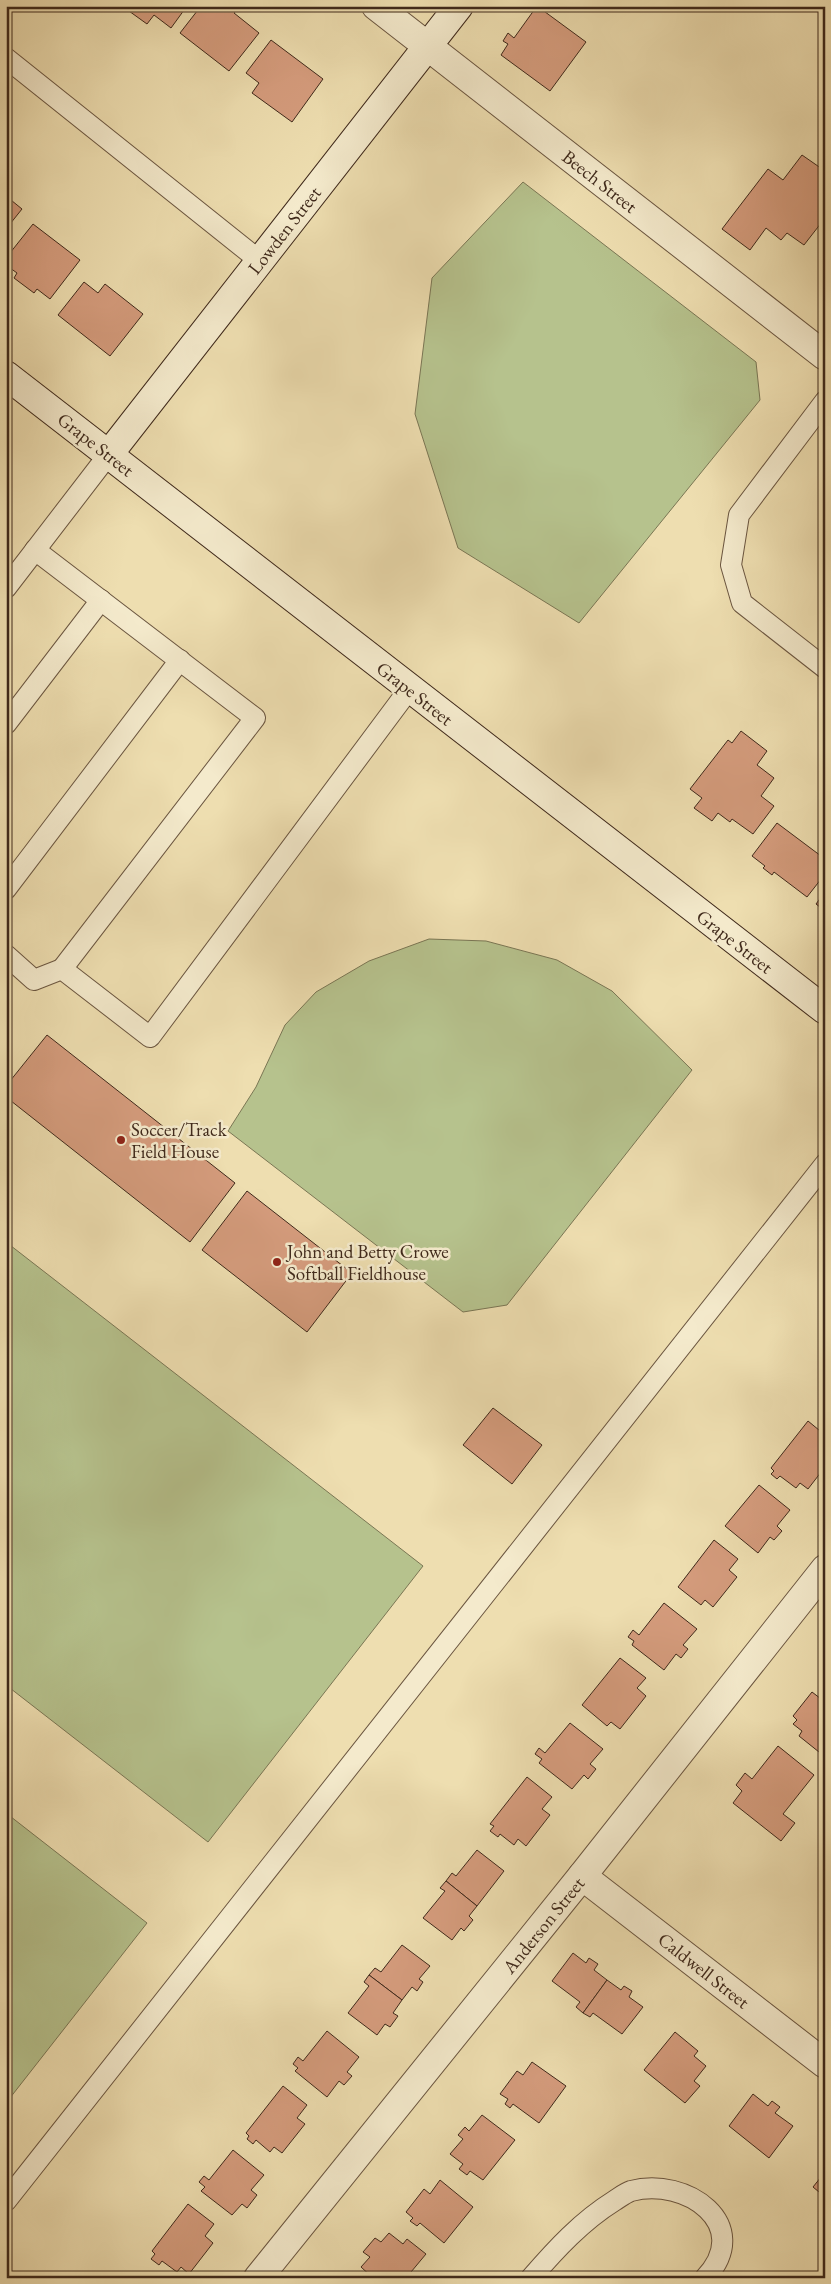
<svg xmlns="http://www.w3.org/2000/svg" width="831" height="2284" font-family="'EB Garamond',serif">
<rect width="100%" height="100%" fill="#eedeb0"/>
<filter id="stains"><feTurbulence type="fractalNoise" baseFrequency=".004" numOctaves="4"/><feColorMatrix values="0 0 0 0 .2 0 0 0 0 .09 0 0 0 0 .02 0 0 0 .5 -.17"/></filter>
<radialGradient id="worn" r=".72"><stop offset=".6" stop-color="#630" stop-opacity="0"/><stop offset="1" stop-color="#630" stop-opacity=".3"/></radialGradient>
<g fill="#b6c28d" stroke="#7a7654">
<polygon points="523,182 756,362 760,400 579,623 458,548 415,414 432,278"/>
<polygon points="429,939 486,941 557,960 612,991 692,1070 507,1305 463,1312 228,1131 256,1087 285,1025 316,992 369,961"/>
<polygon points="6,1242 423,1566 208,1842 6,1685"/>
<polygon points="6,1813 147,1923 6,2103"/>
</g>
<g fill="#d59c7d" stroke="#3f291b">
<polygon points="122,6 187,6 171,28 154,15 147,24"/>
<polygon points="201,6 235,6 238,9 234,13 259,33 229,71 180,33"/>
<polygon points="537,6 586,42 550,91 501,55 508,44 503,41 508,33 514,38"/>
<polygon points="271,40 323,79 292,122 252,93 259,83 246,73"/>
<polygon points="802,155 825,171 825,204 822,207 825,209 825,218 804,245 787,233 781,240 766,228 750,250 722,229 768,169 783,180"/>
<polygon points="6,196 22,209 6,229"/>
<polygon points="33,224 80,260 50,299 37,289 34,293 14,278 17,273 6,265 6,258"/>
<polygon points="84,282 98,293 105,284 143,314 110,356 58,315"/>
<polygon points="741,731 767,751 757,765 774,778 761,796 774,806 753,834 732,819 730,822 718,813 712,821 694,808 702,798 690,789 728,740 732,743"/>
<polygon points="777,823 825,859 825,874 807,897 774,872 772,875 763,868 765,866 752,856"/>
<polygon points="825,892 825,911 816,904"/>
<polygon points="47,1035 235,1183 190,1242 6,1097 6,1086"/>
<polygon points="247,1191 352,1273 307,1332 202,1250"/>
<polygon points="493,1408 542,1445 512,1484 463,1445"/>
<polygon points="808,1421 825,1435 825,1447 821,1451 825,1454 825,1467 808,1489 800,1483 796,1488 780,1476 777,1479 771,1474 774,1471 771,1468"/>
<polygon points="759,1485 790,1510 777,1526 782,1531 774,1540 770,1537 758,1553 725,1526"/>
<polygon points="714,1540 738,1559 729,1570 737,1577 713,1607 705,1600 701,1605 678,1587"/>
<polygon points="664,1603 697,1629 683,1645 688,1649 681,1658 676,1654 664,1670 632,1645 634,1641 628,1637 633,1630 639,1635"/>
<polygon points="620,1658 646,1678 637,1688 646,1696 620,1729 611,1722 607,1726 582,1705"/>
<polygon points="812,1692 825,1702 825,1750 822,1748 819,1752 799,1736 802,1731 793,1724 797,1720 793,1716"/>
<polygon points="570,1723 603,1749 590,1764 596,1769 588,1779 584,1775 572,1789 539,1763 542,1759 535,1754 539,1748 545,1753"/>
<polygon points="778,1746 814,1775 783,1814 795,1823 781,1841 733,1803 742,1791 736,1785 745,1773 752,1779"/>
<polygon points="527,1777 552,1797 542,1809 550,1815 526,1846 518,1839 514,1845 500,1834 498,1837 490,1831 494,1826 490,1824"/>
<polygon points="477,1850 504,1871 477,1906 446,1881 452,1873 456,1876"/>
<polygon points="446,1881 477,1906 469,1916 473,1920 464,1931 461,1928 452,1940 423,1918 445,1891 440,1888"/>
<polygon points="402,1945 430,1966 419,1979 423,1982 417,1991 412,1987 402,2000 369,1975 375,1968 381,1972"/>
<polygon points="573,1953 586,1963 589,1958 598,1964 594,1970 607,1980 583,2013 576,2007 580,2002 552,1981"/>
<polygon points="369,1975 402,2000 393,2013 398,2016 390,2027 385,2024 377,2035 348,2013 369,1986 364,1982"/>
<polygon points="607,1980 621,1990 624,1986 632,1991 629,1997 643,2007 622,2034 593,2013 590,2017 583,2013"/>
<polygon points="327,2031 359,2057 347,2072 352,2076 344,2085 339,2081 327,2097 295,2071 298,2068 293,2064 298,2057 303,2061"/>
<polygon points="675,2032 698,2051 694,2056 706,2066 694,2081 700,2086 685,2103 644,2070"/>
<polygon points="532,2062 566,2086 539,2123 513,2104 510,2108 505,2104 508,2099 500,2094 517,2071 523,2075"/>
<polygon points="283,2086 307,2105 297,2118 305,2124 282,2153 274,2147 270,2152 256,2140 253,2144 247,2139 249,2136 246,2133"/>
<polygon points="753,2094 768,2106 772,2101 780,2107 775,2113 793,2126 769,2158 729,2126"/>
<polygon points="482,2115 515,2140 483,2180 470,2171 467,2175 459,2169 463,2164 450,2154 463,2139 458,2135 465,2127 469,2131"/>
<polygon points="233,2150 264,2175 251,2190 257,2195 247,2208 242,2204 232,2215 201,2191 205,2187 199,2182 204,2176 209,2180"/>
<polygon points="825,2172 825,2197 813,2187"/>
<polygon points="440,2180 473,2207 444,2243 420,2223 417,2226 410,2221 413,2218 406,2212 424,2189 430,2194"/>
<polygon points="188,2204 214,2224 205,2236 213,2243 189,2274 181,2267 177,2272 162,2261 159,2265 151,2259 155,2254 152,2251"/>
<polygon points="389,2233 403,2244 407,2239 426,2254 406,2278 373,2278 361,2267 370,2257 363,2252 375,2238 381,2242"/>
</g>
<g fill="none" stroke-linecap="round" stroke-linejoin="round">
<defs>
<g id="lane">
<polyline points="6,58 260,261"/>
<polyline points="825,401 739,515 731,565 742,603 825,668"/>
<polyline points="35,550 255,718 62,969"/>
<polyline points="6,588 109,454"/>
<polyline points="6,724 101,600"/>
<polyline points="6,889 180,660"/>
<polyline points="6,955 34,980 62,969 150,1037 410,688"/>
<polyline points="6,2201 825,1164"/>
<path d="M531,2278C556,2249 582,2221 614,2201C619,2198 625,2193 631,2191C686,2176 755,2225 705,2278"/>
</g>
<g id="street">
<polyline points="376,6 825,356"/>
<polyline points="582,1876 825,2064"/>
<polyline points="258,2278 582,1876 825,1569"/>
</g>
<g id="secondary">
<polyline points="6,375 825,1010"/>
<polyline points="109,454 459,6"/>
</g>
</defs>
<use href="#lane" stroke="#6b5640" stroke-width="22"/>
<use href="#street" stroke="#6b5640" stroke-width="30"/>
<use href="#secondary" stroke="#3f291b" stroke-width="30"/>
<use href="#lane" stroke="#f4eacc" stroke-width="20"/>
<use href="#street" stroke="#f4eacc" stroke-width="28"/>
<use href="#secondary" stroke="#f4eacc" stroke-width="28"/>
</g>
<g fill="#8f2418" stroke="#f4eacc" stroke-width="2">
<circle cx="121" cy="1140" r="5"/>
<circle cx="277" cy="1262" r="5"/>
</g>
<g text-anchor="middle" stroke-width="5" stroke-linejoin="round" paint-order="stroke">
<g font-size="19" fill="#3f291b" stroke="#f4eacc">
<text transform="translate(600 181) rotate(38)" y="7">Beech Street</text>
<text transform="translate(284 230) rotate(-52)" y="7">Lowden Street</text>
<text transform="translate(96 444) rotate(38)" y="7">Grape Street</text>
<text transform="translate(415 693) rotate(38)" y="7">Grape Street</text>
<text transform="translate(735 941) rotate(38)" y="7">Grape Street</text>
<text transform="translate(543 1925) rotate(-51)" y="7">Anderson Street</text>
<text transform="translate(704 1970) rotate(38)" y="7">Caldwell Street</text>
</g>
<g font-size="19" fill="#3f291b" stroke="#f4eacc" text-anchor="start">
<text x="131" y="1136">Soccer/Track<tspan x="131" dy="22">Field House</tspan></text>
<text x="287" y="1258">John and Betty Crowe<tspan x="287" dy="22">Softball Fieldhouse</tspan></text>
</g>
</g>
<rect width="831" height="2284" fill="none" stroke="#eedeb0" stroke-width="25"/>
<rect x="8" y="8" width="816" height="2269" fill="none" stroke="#3f291b" stroke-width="2.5"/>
<rect x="12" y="12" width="806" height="2259" fill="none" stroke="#3f291b"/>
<rect width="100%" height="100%" filter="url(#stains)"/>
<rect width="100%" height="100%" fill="url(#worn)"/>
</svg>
